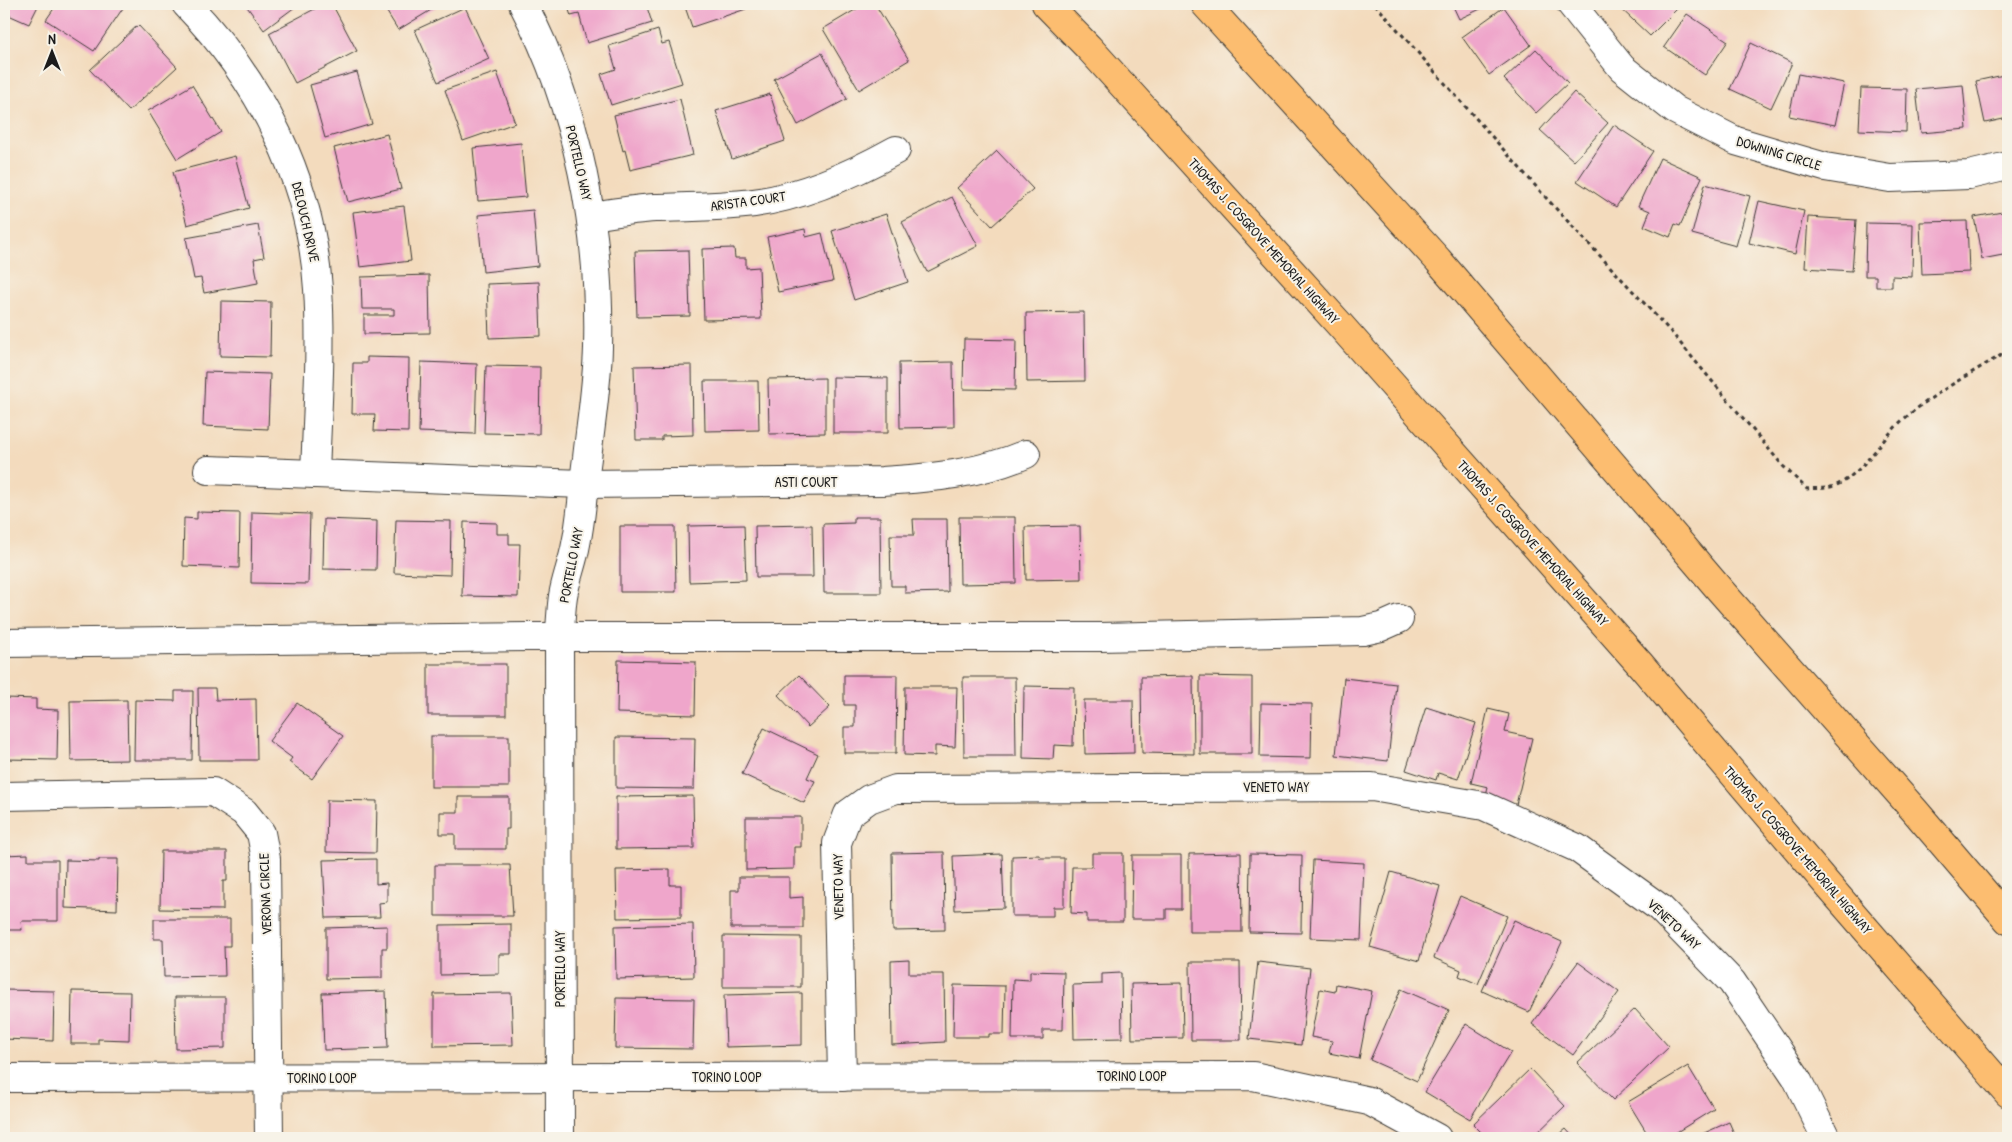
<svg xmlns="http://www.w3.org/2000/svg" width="2012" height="1142" font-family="'Patrick Hand',sans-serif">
<rect width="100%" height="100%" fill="#f7f3e8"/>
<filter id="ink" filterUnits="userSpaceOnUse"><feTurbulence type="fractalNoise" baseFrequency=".02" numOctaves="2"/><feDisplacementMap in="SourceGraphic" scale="10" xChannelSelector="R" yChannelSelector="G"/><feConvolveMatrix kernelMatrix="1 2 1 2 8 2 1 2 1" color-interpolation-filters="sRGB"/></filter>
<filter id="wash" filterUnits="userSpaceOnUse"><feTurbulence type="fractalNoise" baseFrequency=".0096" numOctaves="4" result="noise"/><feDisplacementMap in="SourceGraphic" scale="20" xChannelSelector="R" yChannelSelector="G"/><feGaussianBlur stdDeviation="1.12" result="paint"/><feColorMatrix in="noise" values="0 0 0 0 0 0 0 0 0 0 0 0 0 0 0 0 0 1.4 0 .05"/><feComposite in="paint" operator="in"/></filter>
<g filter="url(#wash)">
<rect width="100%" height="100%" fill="#f3dbbd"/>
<g id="blocks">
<g fill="#efa6cb">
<polygon points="4,4 39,4 29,24 4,13"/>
<polygon points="57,4 123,4 125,5 94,51 46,20"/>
<polygon points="245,4 299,4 264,30"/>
<polygon points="324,4 332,4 357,51 295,83 269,33"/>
<polygon points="382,4 441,4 398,30"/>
<polygon points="567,4 646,4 652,23 587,43 579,14 571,16"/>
<polygon points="684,4 744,4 746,9 692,27"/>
<polygon points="865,4 875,4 909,60 859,90 823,29"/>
<polygon points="1452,4 1491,4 1459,19"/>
<polygon points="1616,4 1682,4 1650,36"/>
<polygon points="465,7 489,59 438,82 415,30"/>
<polygon points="1504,7 1531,45 1489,75 1462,37"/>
<polygon points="1687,14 1728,41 1705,75 1664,47"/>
<polygon points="138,25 177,67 129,111 90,70"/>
<polygon points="658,30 662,44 669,42 682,83 611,105 601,74 616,69 609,46"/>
<polygon points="1751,43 1792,63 1771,108 1730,89"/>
<polygon points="1536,49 1568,83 1536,113 1504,79"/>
<polygon points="822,53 847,99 798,125 774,79"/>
<polygon points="357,72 372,124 325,138 310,85"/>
<polygon points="497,72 515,123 463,141 445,90"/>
<polygon points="1798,74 1844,83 1835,125 1789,116"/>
<polygon points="2008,74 2008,118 1985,123 1976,81"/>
<polygon points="192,85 221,132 177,159 148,111"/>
<polygon points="1963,85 1967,129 1921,133 1916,89"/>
<polygon points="1861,88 1907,89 1906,132 1859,130"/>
<polygon points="1574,92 1608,123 1574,161 1540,130"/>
<polygon points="770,94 785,141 732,159 716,111"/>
<polygon points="680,99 693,155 630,170 625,150 623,151 614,115"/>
<polygon points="1614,125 1653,151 1616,207 1577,181"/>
<polygon points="387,134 401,189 348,202 334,148"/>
<polygon points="521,143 526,197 478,201 473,148"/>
<polygon points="997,151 1033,189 992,226 957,188"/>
<polygon points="235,156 249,208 187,225 173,172"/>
<polygon points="1660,158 1702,177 1680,226 1675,224 1670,237 1644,226 1650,211 1638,206"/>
<polygon points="1705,184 1750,196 1736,246 1692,234"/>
<polygon points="952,197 978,246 927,272 902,222"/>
<polygon points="1759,201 1804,211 1795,254 1749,243"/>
<polygon points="404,206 411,261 360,267 353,212"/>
<polygon points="533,210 538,266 483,272 478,215"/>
<polygon points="2008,211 2008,254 1982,259 1974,217"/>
<polygon points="886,214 908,282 854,300 832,231"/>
<polygon points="1808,217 1856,220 1852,271 1805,268"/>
<polygon points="1967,221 1969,272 1922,274 1920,222"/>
<polygon points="1866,223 1913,224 1912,277 1892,276 1892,287 1876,287 1876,276 1865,276"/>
<polygon points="258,225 264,257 254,259 258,283 204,293 201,278 194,279 186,238"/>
<polygon points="805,229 806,237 822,233 833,281 778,292 767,237"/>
<polygon points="734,248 735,258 746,258 746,268 759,267 761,319 704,320 702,249"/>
<polygon points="688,250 690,316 637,317 635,251"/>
<polygon points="429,275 430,333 364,334 364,315 394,315 394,309 362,309 361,277"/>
<polygon points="539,282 541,336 489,338 487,284"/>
<polygon points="221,301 271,302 270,357 220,356"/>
<polygon points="1084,312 1085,381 1027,382 1026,313"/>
<polygon points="964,339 1016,340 1015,390 963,389"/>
<polygon points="367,357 409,358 408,432 374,431 375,414 352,414 353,363 367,363"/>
<polygon points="421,362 477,364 475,434 419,432"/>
<polygon points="953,362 954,427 900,428 899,363"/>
<polygon points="692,365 693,435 662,436 662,440 636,440 634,366"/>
<polygon points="486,366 540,367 539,434 484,433"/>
<polygon points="205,372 270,374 268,429 203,426"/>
<polygon points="833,377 888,378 888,433 833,433"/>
<polygon points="825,378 825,433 769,434 768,379"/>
<polygon points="704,381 758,381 759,430 705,431"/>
<polygon points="197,512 240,513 239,568 183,566 184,518 197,519"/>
<polygon points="252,512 310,514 308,584 251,583"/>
<polygon points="854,517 880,517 881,593 824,593 823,524 854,523"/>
<polygon points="959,517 1015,517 1016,583 960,584"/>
<polygon points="324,519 377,521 376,570 323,569"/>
<polygon points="913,519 947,519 948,592 905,593 905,586 891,586 890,535 914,535"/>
<polygon points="396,520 451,521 450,575 394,573"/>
<polygon points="464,522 497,523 497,534 509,534 509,544 520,544 518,597 462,596"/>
<polygon points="744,525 746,580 689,582 688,526"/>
<polygon points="812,525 813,577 756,577 755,526"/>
<polygon points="620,526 675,526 676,592 620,592"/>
<polygon points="1080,526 1081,579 1026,580 1025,527"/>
<polygon points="618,660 696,662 695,715 617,713"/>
<rect x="428" y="664" width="78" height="51"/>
<polygon points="799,675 830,707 808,727 778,695"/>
<polygon points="844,675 897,675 896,753 844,753 844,727 855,727 855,705 844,705"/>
<polygon points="1193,676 1194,754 1142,753 1141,677"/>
<polygon points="1200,676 1252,677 1252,754 1200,754"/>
<polygon points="963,677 1015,677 1016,756 964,756"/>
<polygon points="1344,678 1396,684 1388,761 1336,755"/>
<polygon points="1024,686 1074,687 1073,746 1054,745 1053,759 1023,758"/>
<polygon points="905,687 957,687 955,747 935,746 935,756 904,755"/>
<polygon points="198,688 215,688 216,700 256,699 257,760 199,760"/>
<polygon points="175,691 193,691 192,760 134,760 135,700 175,701"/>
<polygon points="6,698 36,699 36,709 58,710 57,760 6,759"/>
<polygon points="127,700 128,760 71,761 70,701"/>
<polygon points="1084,700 1133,700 1134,753 1085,754"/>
<polygon points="297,703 343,736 312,779 289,762 292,758 269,741"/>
<polygon points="1261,703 1312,704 1311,758 1260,757"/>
<polygon points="1426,707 1476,723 1458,779 1438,773 1436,780 1406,770"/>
<polygon points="1488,709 1509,714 1505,732 1532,738 1515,809 1484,802 1488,787 1471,783"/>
<polygon points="764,728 818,754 807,778 815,781 804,803 742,774"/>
<rect x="431" y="736" width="78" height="51"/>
<polygon points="616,737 695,738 694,789 616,788"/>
<polygon points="693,796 694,848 616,849 616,797"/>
<polygon points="458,797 509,797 509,829 506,829 506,849 455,849 455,834 440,834 440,812 458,812"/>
<polygon points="327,800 377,801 376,853 326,852"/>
<polygon points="746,817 801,817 801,847 794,847 794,869 746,870"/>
<polygon points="161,851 227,851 227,881 223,881 223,910 160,909"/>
<polygon points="944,852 945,930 893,931 892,853"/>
<polygon points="1092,853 1123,853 1123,922 1087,922 1087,914 1071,913 1072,867 1092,867"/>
<polygon points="1241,853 1242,932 1189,932 1189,854"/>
<polygon points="28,854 28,860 58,860 58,921 21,921 22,930 4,930 4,855"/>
<polygon points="1002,854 1004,908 955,910 953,856"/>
<polygon points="1250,854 1302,855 1301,933 1249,932"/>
<polygon points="1039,855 1040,858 1064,858 1064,907 1053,907 1053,916 1012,916 1012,856"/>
<polygon points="1132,855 1181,855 1181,909 1166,909 1166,919 1131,919"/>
<polygon points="99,859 118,859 117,910 65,908 66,860 99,861"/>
<polygon points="376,859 376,884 387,883 387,902 379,903 380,917 326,918 323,860"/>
<polygon points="1313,860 1364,863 1361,940 1310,938"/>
<polygon points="435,865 510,865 513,916 435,916"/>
<polygon points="670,869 670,885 681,885 681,917 617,918 616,870"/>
<polygon points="1391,872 1440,886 1419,961 1370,947"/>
<polygon points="739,877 789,877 789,898 803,897 803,928 731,928 731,890 739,890"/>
<polygon points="1460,896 1507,916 1478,984 1459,976 1461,970 1434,958"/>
<polygon points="154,919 230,919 230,946 224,946 225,976 164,977 163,939 154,939"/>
<polygon points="1514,920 1562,942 1529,1012 1482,991"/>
<polygon points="511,924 511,954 499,954 499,974 440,975 440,925"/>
<polygon points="693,924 694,977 616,979 615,926"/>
<polygon points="387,926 387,948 382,948 382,978 326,979 326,928"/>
<polygon points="723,936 801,937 801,987 723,987"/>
<polygon points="909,960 909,974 944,974 945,1042 892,1045 891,961"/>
<polygon points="1190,962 1240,962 1241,1040 1191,1040"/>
<polygon points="1258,962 1310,968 1301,1045 1249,1039"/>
<polygon points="1578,962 1619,992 1573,1055 1532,1024"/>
<polygon points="1030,971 1064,972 1063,1030 1043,1030 1043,1039 1012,1039 1013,979 1030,980"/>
<polygon points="1121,973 1122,1038 1074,1039 1073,985 1102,984 1102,974"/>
<polygon points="1182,983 1183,1038 1132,1039 1131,984"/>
<polygon points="1336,984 1372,991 1359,1059 1329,1053 1332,1041 1311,1037 1320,989 1335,992"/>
<polygon points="954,985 1005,986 1004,1034 989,1034 989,1037 953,1037"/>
<polygon points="1401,989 1449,1010 1417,1081 1370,1060"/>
<polygon points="4,990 54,991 53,1041 4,1039"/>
<polygon points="72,991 130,992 129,1040 98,1039 98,1044 71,1044"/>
<polygon points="386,991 388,1048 324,1050 322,993"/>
<polygon points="511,993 513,1045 434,1046 434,994"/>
<polygon points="802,993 802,1045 726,1047 724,995"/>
<polygon points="175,997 225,997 225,1048 176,1049"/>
<polygon points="616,998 694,999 693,1049 615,1048"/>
<polygon points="1635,1009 1669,1047 1613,1100 1577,1063"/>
<polygon points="1466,1024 1511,1052 1470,1119 1425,1092"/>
<polygon points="1688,1066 1714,1109 1667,1138 1650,1138 1628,1102"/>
<polygon points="1530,1069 1565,1106 1532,1138 1487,1138 1473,1124"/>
<polygon points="1729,1122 1736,1138 1693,1138"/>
<polygon points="1566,1129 1574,1138 1555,1138"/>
</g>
</g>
</g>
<g filter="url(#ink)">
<use href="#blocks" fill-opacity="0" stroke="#3c3934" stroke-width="1"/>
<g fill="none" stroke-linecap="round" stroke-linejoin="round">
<defs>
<g id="minor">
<path d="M186,4C261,82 311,179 318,289C322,350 317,413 315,474L583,484L882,481C932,478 979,474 1026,454"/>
<path d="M523,4C578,109 601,230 598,348C597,385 591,422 587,458C583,486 582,516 576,544C573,562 566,578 563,596C561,609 561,624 559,637L560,1138"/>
<polyline points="1571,4 1622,68 1675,110 1736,141 1825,167 1890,178 1969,175 2008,166"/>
<path d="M591,216C612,213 634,209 655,208C689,207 721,207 754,203C804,196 853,174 896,150"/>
<polyline points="208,470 315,474"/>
<polyline points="4,643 527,637 1100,637 1363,631 1381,627 1399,619"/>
<polyline points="4,796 213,792 244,812 261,833 266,859 269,1138"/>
<polyline points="842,1077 837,843 848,814 869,799 896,789 1372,787 1484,806 1577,848 1660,908 1732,982 1796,1077 1826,1138"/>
<polyline points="4,1078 1253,1076 1369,1101 1437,1138"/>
</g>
<g id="highway">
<polyline points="1046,4 1089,48 1340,325 1640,664 1826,883 2008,1093"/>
<polyline points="1205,4 1438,260 1720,590 1915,811 2008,920"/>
</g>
</defs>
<use href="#minor" stroke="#3c3934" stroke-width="30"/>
<use href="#highway" stroke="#3c3934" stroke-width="30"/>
<path stroke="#3c3934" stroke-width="3" stroke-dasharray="4 4" stroke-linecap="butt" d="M1375,4L1548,200L1671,332L1783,466L1807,489C1815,488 1826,489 1834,486C1862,476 1882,437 1905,418C1936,392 1973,372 2008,351"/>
<use href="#minor" stroke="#fff" stroke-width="28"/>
<use href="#highway" stroke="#fcbd6f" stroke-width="28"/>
</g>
</g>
<g text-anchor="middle" stroke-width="4" stroke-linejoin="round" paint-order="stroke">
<g font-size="14" fill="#1c1c1c" stroke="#f7f3e8">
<text transform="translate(1779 153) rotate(17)" y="5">DOWNING CIRCLE</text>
<text transform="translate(579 163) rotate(77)" y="5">PORTELLO WAY</text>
<text transform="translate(748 201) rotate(-8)" y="5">ARISTA COURT</text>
<text transform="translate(306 222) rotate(77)" y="5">DELOUCH DRIVE</text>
<text transform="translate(1264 241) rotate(48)" y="5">THOMAS J. COSGROVE MEMORIAL HIGHWAY</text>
<text x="806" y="487">ASTI COURT</text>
<text transform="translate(1533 543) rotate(48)" y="5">THOMAS J. COSGROVE MEMORIAL HIGHWAY</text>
<text transform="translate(571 565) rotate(-79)" y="5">PORTELLO WAY</text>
<text x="1276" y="792">VENETO WAY</text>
<text transform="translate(1798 850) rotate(49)" y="5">THOMAS J. COSGROVE MEMORIAL HIGHWAY</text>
<text transform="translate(838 887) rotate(-91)" y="5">VENETO WAY</text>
<text transform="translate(265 894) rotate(-92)" y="5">VERONA CIRCLE</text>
<text transform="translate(1674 924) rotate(43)" y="5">VENETO WAY</text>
<text transform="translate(560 969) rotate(-90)" y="5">PORTELLO WAY</text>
<text x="1132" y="1081">TORINO LOOP</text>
<text x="727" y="1082">TORINO LOOP</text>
<text x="322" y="1083">TORINO LOOP</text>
</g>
</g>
<rect width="2012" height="1142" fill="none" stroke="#f7f3e8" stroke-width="20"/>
<g transform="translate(52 52)" stroke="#f7f3e8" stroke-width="4" paint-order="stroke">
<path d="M0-4L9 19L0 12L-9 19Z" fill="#1c1c1c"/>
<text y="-8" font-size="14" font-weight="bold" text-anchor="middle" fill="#1c1c1c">N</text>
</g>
</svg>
